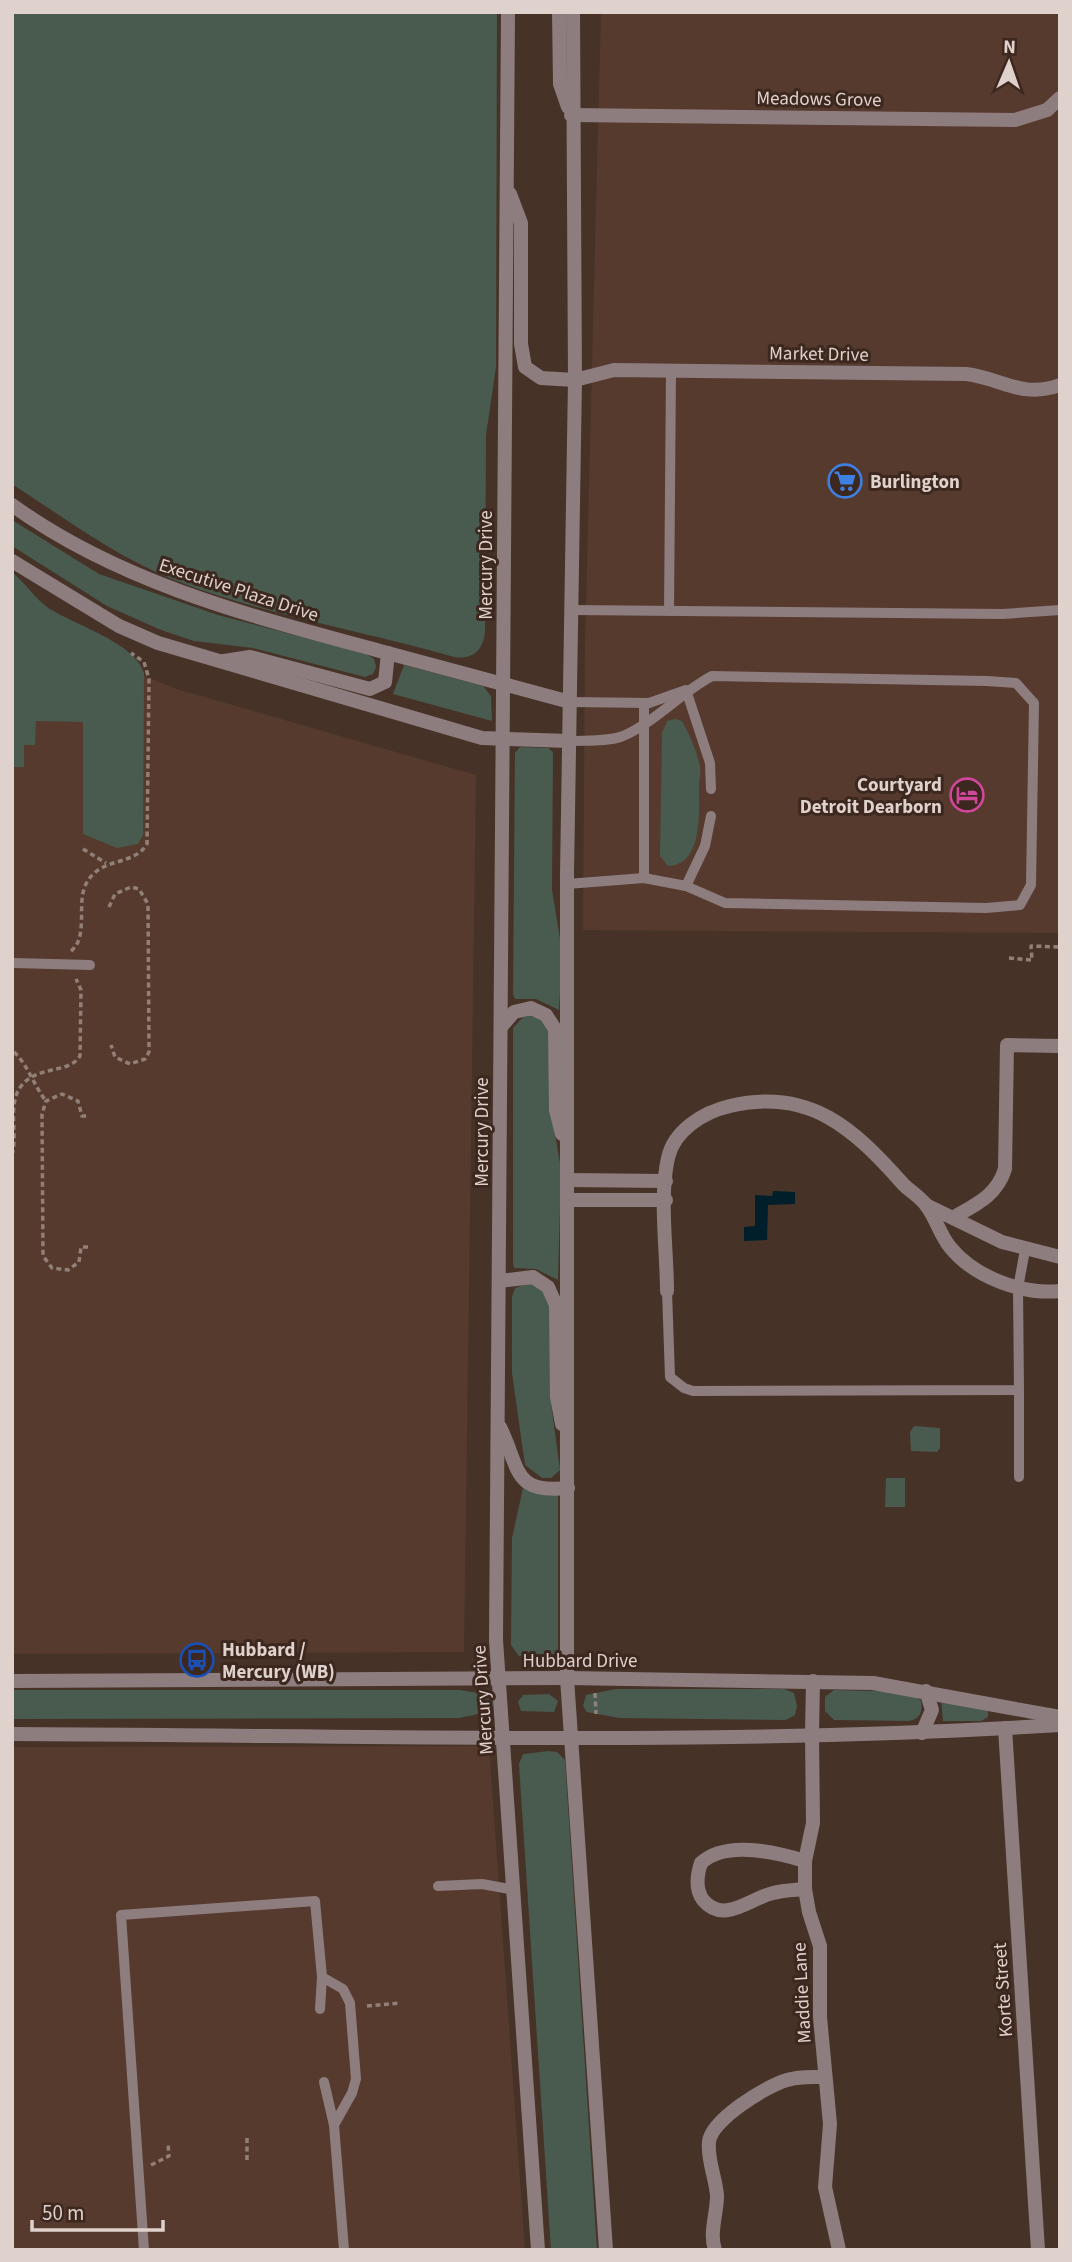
<svg xmlns="http://www.w3.org/2000/svg" width="1072" height="2262" font-family="'Source Sans 3',sans-serif">
<rect width="100%" height="100%" fill="#473228"/>
<g fill="#563a2e">
<polygon points="601,12 1060,12 1060,933 583,930 585,644"/>
<polygon points="12,583 136,673 180,690 476,775 464,1652 12,1654"/>
<polygon points="489,1746 525,2250 12,2250 12,1747"/>
</g>
<g fill="#485b4e">
<path d="M12,12H497L496,367L486,435L485,632C483,650 473,660 454,657C362,630 254,613 167,577C111,553 63,517 12,484Z"/>
<polygon points="12,520 99,574 218,615 367,654 374,659 376,667 373,674 365,677 253,648 194,641 161,630 107,606 12,546"/>
<path d="M12,572C24,582 35,598 47,607C73,625 135,642 144,673L143,835L138,844L117,848L83,834V722L36,721L35,745H24V767H14L12,790Z"/>
<polygon points="404,665 483,686 491,696 492,721 393,694"/>
<path d="M675,719L682,721C689,733 697,752 700,766C701,773 699,781 699,788C699,812 703,865 668,866L660,856L662,733L667,721Z"/>
<polygon points="520,747 548,748 553,752 552,890 562,951 559,1010 536,999 515,999 513,994 515,753"/>
<polygon points="525,1015 544,1019 550,1030 552,1117 561,1169 558,1280 536,1269 514,1268 513,1263 513,1028"/>
<polygon points="531,1282 541,1286 550,1307 550,1396 560,1470 551,1478 542,1478 525,1465 512,1373 512,1297 515,1288"/>
<polygon points="914,1426 940,1428 940,1448 937,1452 911,1451 910,1432"/>
<polygon points="886,1478 905,1478 905,1507 885,1507"/>
<polygon points="523,1488 557,1493 558,1496 558,1647 557,1653 550,1656 519,1656 511,1645 512,1538"/>
<polygon points="616,1689 784,1689 794,1693 797,1706 795,1715 786,1720 619,1718 587,1712 583,1706 586,1695"/>
<polygon points="12,1690 460,1690 490,1695 494,1704 489,1712 459,1718 12,1719"/>
<path d="M834,1690L911,1692L921,1701C923,1711 920,1719 909,1721L834,1720L825,1711V1697Z"/>
<polygon points="549,1694 558,1701 554,1712 521,1711 518,1702 523,1695"/>
<polygon points="941,1698 988,1710 988,1717 981,1721 943,1721"/>
<polygon points="549,1751 557,1752 565,1760 597,2250 551,2250 519,1764 523,1754"/>
</g>
<polygon fill="#001f2a" points="773,1191 795,1192 795,1204 768,1205 767,1240 744,1241 744,1227 755,1226 755,1195 772,1196"/>
<g fill="none" stroke-linecap="round" stroke-linejoin="round">
<g stroke="#928078" stroke-width="3.5" stroke-dasharray="5 3.5" stroke-linecap="butt">
<polyline points="83,849 106,863"/>
<polyline points="109,907 115,894 131,887 139,889 148,904 149,1052 145,1059 130,1064 115,1057 111,1045"/>
<path d="M71,951C89,937 76,903 86,884C100,856 133,867 147,844L149,679L144,662L131,653"/>
<polyline points="1009,958 1032,960 1031,946 1060,947"/>
<path d="M14,1052C28,1065 34,1086 46,1101"/>
<path d="M12,1155C18,1135 8,1108 19,1089C35,1064 68,1075 80,1056L81,990L76,979"/>
<polyline points="88,1247 81,1247 79,1262 68,1270 52,1268 43,1256 42,1114 46,1101 62,1094 78,1101 82,1116 89,1116"/>
<polyline points="595,1693 596,1714"/>
<polyline points="367,2006 400,2003"/>
<polyline points="247,2138 247,2162"/>
<polyline points="151,2165 169,2156 168,2143"/>
</g>
<g stroke="#8d7d7e" stroke-width="10">
<polyline points="571,610 1003,614 1060,610"/>
<polyline points="669,611 671,371"/>
<polyline points="570,702 649,703 686,690 710,763 711,789"/>
<polyline points="644,703 644,878"/>
<path d="M567,884L644,878L686,886L725,903L986,908L1020,905L1031,885L1034,703L1016,683L987,681L712,676C680,693 657,721 623,736C608,742 585,740 569,741"/>
<polyline points="686,886 705,846 711,816"/>
<polyline points="14,963 90,965"/>
<polyline points="667,1291 670,1377 684,1388 693,1391 1019,1390 1018,1288 1025,1250"/>
<polyline points="1019,1390 1019,1477"/>
<polyline points="438,1886 482,1884 515,1890"/>
<polyline points="320,2009 322,1977"/>
<polyline points="324,2082 334,2125"/>
<polyline points="144,2250 121,1915 315,1901 322,1977 343,1989 350,2003 356,2079 352,2093 334,2125 344,2250"/>
</g>
<g stroke="#8d7d7e" stroke-width="14">
<polyline points="571,115 1015,120 1047,110 1060,98"/>
<path d="M575,380L614,370L966,374C1002,378 1021,399 1060,385"/>
<path d="M12,505C122,584 251,616 380,651C443,668 507,685 570,702"/>
<polyline points="12,561 119,626 158,643 482,738 569,741"/>
<polyline points="224,661 250,657 370,689 385,682 388,653"/>
<polyline points="569,1180 666,1181"/>
<polyline points="569,1200 666,1200"/>
<polyline points="926,1205 1002,1242 1060,1257"/>
<path d="M954,1217C977,1204 997,1195 1005,1169L1007,1045L1060,1046"/>
<path d="M667,1291C667,1251 659,1197 668,1158C674,1130 704,1112 730,1106C810,1087 854,1129 903,1184C910,1191 920,1197 926,1205C936,1218 940,1235 950,1247C974,1277 1022,1295 1060,1291"/>
<polyline points="1005,1728 1038,2250"/>
<polyline points="812,1734 813,1823 805,1861 805,1889 809,1912 820,1946 820,2017 830,2124 825,2187 839,2250"/>
<path d="M805,1861C775,1852 726,1840 701,1863C697,1875 695,1889 703,1900C724,1925 750,1898 773,1893C783,1890 795,1890 805,1889"/>
<path d="M715,2250C709,2233 717,2214 717,2196C716,2178 707,2160 709,2142C711,2120 766,2086 787,2080C799,2076 812,2077 825,2077"/>
</g>
<g stroke="#8d7d7e" stroke-width="14">
<polyline points="508,12 496,1640 538,2250"/>
<polyline points="559,12 560,84 568,107"/>
<polyline points="573,12 575,380 567,874 567,1678 606,2250"/>
<polyline points="510,194 521,223 521,344 525,367 541,378 575,380"/>
<polyline points="501,1027 514,1012 531,1008 546,1015 555,1029 556,1110 562,1134"/>
<polyline points="499,1281 533,1277 548,1287 556,1305 557,1397 562,1424"/>
<path d="M500,1427C520,1468 512,1494 568,1488"/>
<polyline points="12,1681 567,1678 873,1683 1060,1717"/>
<polyline points="922,1733 932,1710 926,1691"/>
<path d="M12,1734C361,1735 712,1747 1060,1725"/>
<polyline points="812,1734 813,1681"/>
</g>
</g>
<defs>
<symbol id="supermarket-ring" viewBox="-11 -11 22 22"><circle r="9.5" fill="#3d281f" stroke="#3f7fe0" stroke-width="1.5"/><path d="M-6-5.5h2.5l.6 2H6L4.5 2H-2.5L-4.4-4H-6ZM-1.5 3.2a1.3 1.3 0 1 0 .1 0ZM3 3.2a1.3 1.3 0 1 0 .1 0Z" fill="#3f7fe0"/></symbol>
<symbol id="hotel-ring" viewBox="-11 -11 22 22"><circle r="9.5" fill="#3d281f" stroke="#d1479c" stroke-width="1.5"/><path d="M-6-4.5h1.5V1H6V5H4.5V3h-9V5H-6ZM-4 0a1.8 1.8 0 1 1 3.6 0ZM.5 0V-2.5h3Q6-2.5 6 0Z" fill="#d1479c"/></symbol>
<symbol id="bus-ring" viewBox="-11 -11 22 22"><circle r="9.5" fill="#3d281f" stroke="#1a4fb4" stroke-width="1.5"/><path d="M-5-6H5V4H4V6H2V4H-2V6H-4V4H-5ZM-3.5-4V0h7V-4ZM-3.5 1.2v1.5H-2V1.2ZM2 1.2v1.5H3.5V1.2Z" fill="#1a4fb4"/></symbol>
</defs>
<g fill-rule="evenodd">
<use href="#supermarket-ring" x="826" y="462" width="38" height="38"/>
<use href="#hotel-ring" x="948" y="776" width="38" height="38"/>
<use href="#bus-ring" x="178" y="1641" width="38" height="38"/>
</g>
<g text-anchor="middle" stroke-width="6" stroke-linejoin="round" paint-order="stroke">
<g font-size="19" fill="#dfd1cb" stroke="#3d281f">
<text transform="translate(819 98) rotate(1)" y="7">Meadows Grove</text>
<text transform="translate(819 353) rotate(1)" y="7">Market Drive</text>
<text transform="translate(485 565) rotate(-90)" y="7">Mercury Drive</text>
<text transform="translate(239 589) rotate(18)" y="7">Executive Plaza Drive</text>
<text transform="translate(481 1132) rotate(-90)" y="7">Mercury Drive</text>
<text x="580" y="1667">Hubbard Drive</text>
<text transform="translate(482 1700) rotate(-94)" y="7">Mercury Drive</text>
<text transform="translate(1002 1990) rotate(-94)" y="7">Korte Street</text>
<text transform="translate(801 1993) rotate(-93)" y="7">Maddie Lane</text>
</g>
<g font-size="19" font-weight="bold" fill="#dfd1cb" stroke="#3d281f" text-anchor="start">
<text x="870" y="488">Burlington</text>
<text x="942" y="791" text-anchor="end">Courtyard<tspan x="942" dy="22">Detroit Dearborn</tspan></text>
<text x="222" y="1656">Hubbard /<tspan x="222" dy="22">Mercury (WB)</tspan></text>
</g>
</g>
<rect width="1072" height="2262" fill="none" stroke="#dfd1cb" stroke-width="28"/>
<g transform="translate(1009 63) rotate(2)" stroke="#3d281f" stroke-width="5" paint-order="stroke">
<path d="M0-5L12 26L0 18L-12 26Z" fill="#dfd1cb"/>
<text y="-10" font-size="19" font-weight="bold" text-anchor="middle" fill="#dfd1cb">N</text>
</g>
<path d="M32 2220v10h131v-10" fill="none" stroke="#dfd1cb" stroke-width="3.5"/>
<text x="42" y="2220" font-size="21" fill="#dfd1cb" stroke="#3d281f" stroke-width="5" paint-order="stroke">50 m</text>
</svg>
